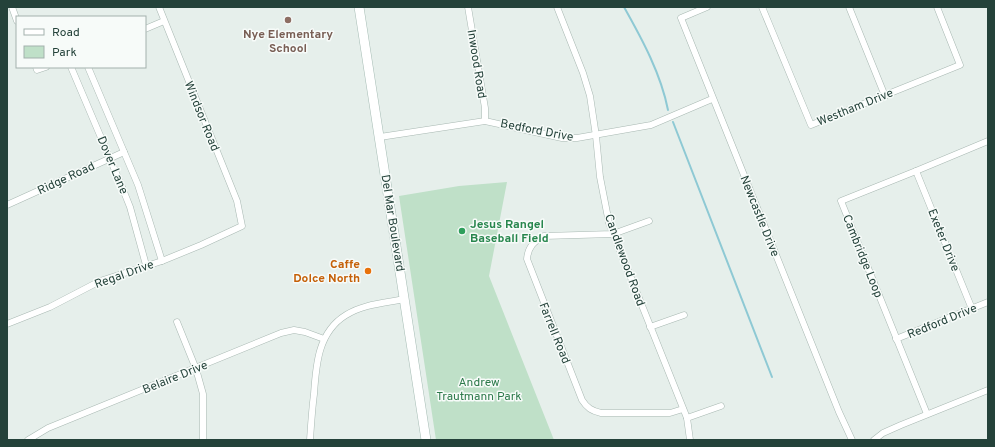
<svg xmlns="http://www.w3.org/2000/svg" width="995" height="447" font-family="Overpass,sans-serif">
<rect width="100%" height="100%" fill="#e6efeb"/>
<polygon fill="#bfe0c8" points="507,182 489,276 554,440 436,440 399,196 459,186"/>
<g fill="none" stroke-linecap="round" stroke-linejoin="round">
<g stroke="#8ec9d4" stroke-width="2">
<path d="M624,7C642,39 661,74 668,110"/>
<polyline points="673,122 772,377"/>
</g>
<defs>
<g id="street">
<polyline points="12,7 17,21"/>
<polyline points="468,7 485,108 485,121"/>
<polyline points="557,7 583,73 590,96 596,136 600,177 609,223 687,418 690,440"/>
<polyline points="707,7 681,18 839,412 852,440"/>
<polyline points="762,7 811,125 960,65 937,7"/>
<polyline points="849,7 885,96"/>
<polyline points="145,29 164,21"/>
<polyline points="36,67 37,70 46,67"/>
<polyline points="71,67 122,187 130,207 146,265"/>
<polyline points="88,67 138,185 162,261"/>
<polyline points="380,137 485,121 562,138 577,138 651,125 712,99"/>
<polyline points="916,171 972,309"/>
<polyline points="7,205 124,152"/>
<path d="M649,221L613,234L544,236C534,241 528,247 527,259L582,400C587,408 592,411 601,413H670L683,409"/>
<polyline points="177,322 196,369 203,394 203,440"/>
<polyline points="7,324 50,307 100,281 162,261 201,245 242,226 237,201 159,7"/>
<polyline points="650,327 684,315"/>
<polyline points="896,339 988,302"/>
<polyline points="927,414 841,201 916,171 988,141"/>
<polyline points="687,418 721,406"/>
<polyline points="28,440 48,428 281,333 294,330 305,332 324,339"/>
<path d="M310,440C311,425 312,409 314,394C316,365 318,332 346,315C363,304 385,303 405,299"/>
<polyline points="874,440 883,433 901,425 988,390"/>
</g>
<polyline id="secondary" points="359,7 426,440"/>
</defs>
<use href="#street" stroke="#a8b8b2" stroke-width="7"/>
<use href="#secondary" stroke="#a4bbb3" stroke-width="10"/>
<use href="#street" stroke="#fff" stroke-width="6"/>
<use href="#secondary" stroke="#fff" stroke-width="9"/>
</g>
<circle fill="#8d6e63" stroke="#f7fbf9" stroke-width="1.5" cx="288" cy="20" r="4"/>
<circle fill="#2e9e5b" stroke="#f7fbf9" stroke-width="1.5" cx="462" cy="231" r="4"/>
<circle fill="#e8710a" stroke="#f7fbf9" stroke-width="1.5" cx="368" cy="271" r="4"/>
<g text-anchor="middle" stroke-width="3" stroke-linejoin="round" paint-order="stroke">
<g font-size="12" font-weight="bold" fill="#785e54" stroke="#f7fbf9">
<text x="288" y="38">Nye Elementary<tspan x="288" dy="14">School</tspan></text>
</g>
<g font-size="12" fill="#24423a" stroke="#f7fbf9">
<text transform="translate(477 64) rotate(81)" y="4">Inwood Road</text>
<text transform="translate(855 107) rotate(-22)" y="4">Westham Drive</text>
<text transform="translate(202 116) rotate(68)" y="4">Windsor Road</text>
<text transform="translate(537 130) rotate(11)" y="4">Bedford Drive</text>
<text transform="translate(113 165) rotate(67)" y="4">Dover Lane</text>
<text transform="translate(66 178) rotate(-25)" y="4">Ridge Road</text>
<text transform="translate(760 216) rotate(68)" y="4">Newcastle Drive</text>
<text transform="translate(393 223) rotate(81)" y="4">Del Mar Boulevard</text>
<text transform="translate(944 240) rotate(68)" y="4">Exeter Drive</text>
<text transform="translate(863 256) rotate(68)" y="4">Cambridge Loop</text>
<text transform="translate(625 260) rotate(70)" y="4">Candlewood Road</text>
<text transform="translate(124 274) rotate(-20)" y="4">Regal Drive</text>
<text transform="translate(942 321) rotate(-22)" y="4">Redford Drive</text>
<text transform="translate(555 333) rotate(68)" y="4">Farrell Road</text>
<text transform="translate(175 377) rotate(-22)" y="4">Belaire Drive</text>
</g>
<g font-size="12" font-weight="bold" fill="#27864d" stroke="#f7fbf9" text-anchor="start">
<text x="470" y="228">Jesus Rangel<tspan x="470" dy="14">Baseball Field</tspan></text>
</g>
<g font-size="12" font-weight="bold" fill="#c56008" stroke="#f7fbf9" text-anchor="end">
<text x="360" y="268">Caffe<tspan x="360" dy="14">Dolce North</tspan></text>
</g>
<g font-size="12" fill="#2d7a4b" stroke="#f7fbf9">
<text x="479" y="386">Andrew<tspan x="479" dy="14">Trautmann Park</tspan></text>
</g>
</g>
<rect width="995" height="447" fill="none" stroke="#24423a" stroke-width="16"/>
<rect x="16" y="16" width="130" height="52" fill="#f7fbf9" stroke="#a3b1ad"/>
<rect x="24" y="29" width="20" height="6" fill="#ffffff" stroke="#a3b1ad"/>
<text x="52" y="36" font-size="12" fill="#24423a">Road</text>
<rect x="24" y="46" width="20" height="12" fill="#bfe0c8" stroke="#a3b1ad"/>
<text x="52" y="56" font-size="12" fill="#24423a">Park</text>
</svg>
